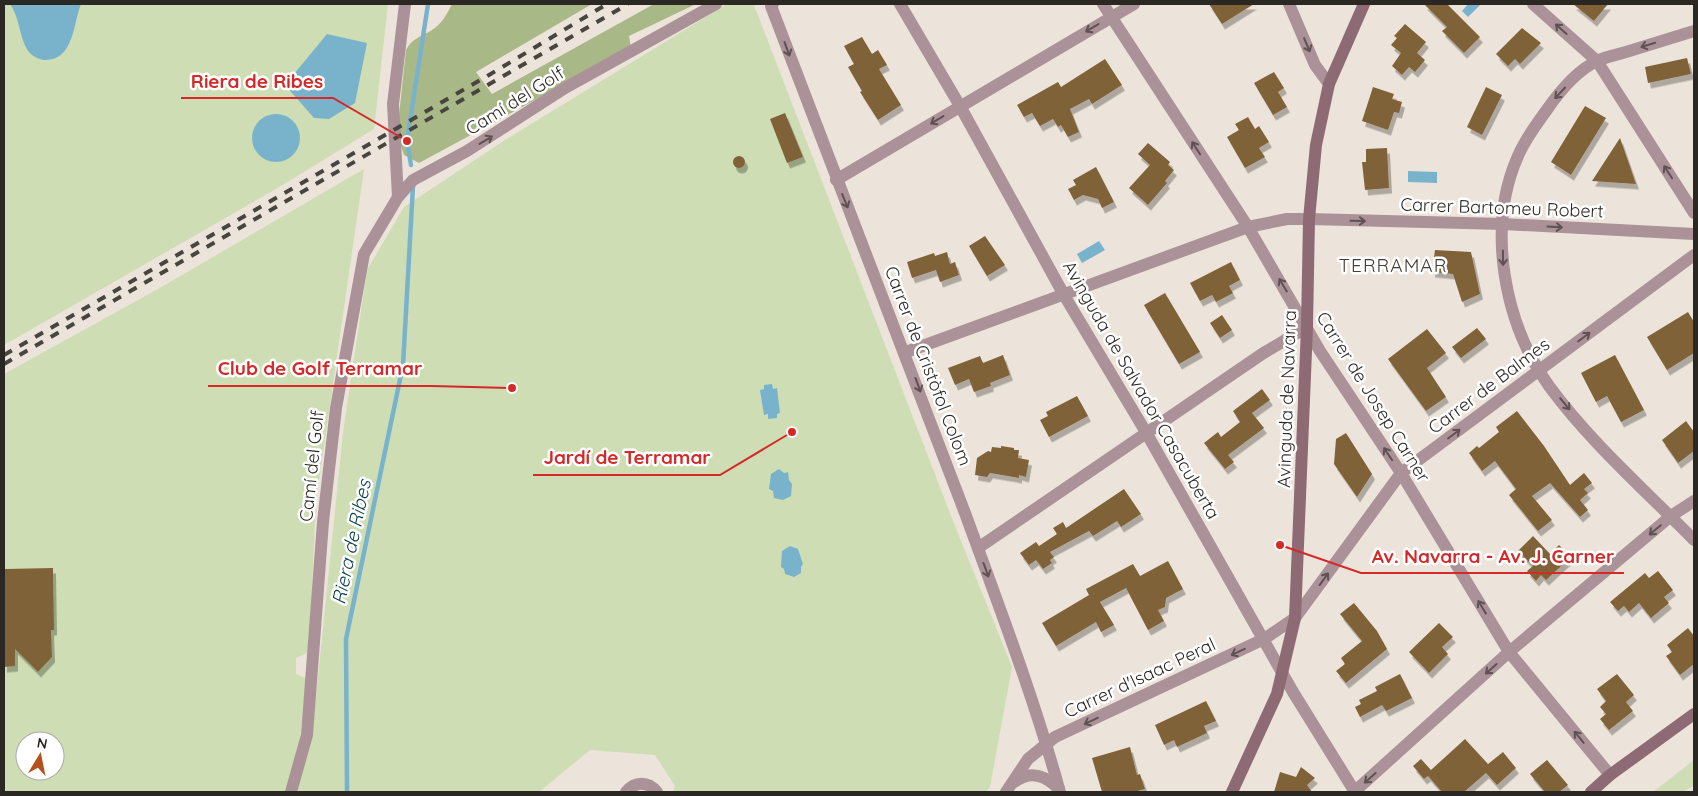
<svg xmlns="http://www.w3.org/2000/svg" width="1698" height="796" font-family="Quicksand,sans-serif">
<defs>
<filter id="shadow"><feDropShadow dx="3" dy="5.5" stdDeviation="0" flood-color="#0004"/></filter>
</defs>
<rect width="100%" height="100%" fill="#ece4da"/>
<g fill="#ceddb3" fill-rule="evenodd">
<polygon points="4,4 388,4 374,129 276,189 4,345"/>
<polygon points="727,4 754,5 953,521 1012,667 990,787 986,792 673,792 675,786 655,755 590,750 539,792 296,792 312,736 343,433 367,270 404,207 502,142"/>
<path d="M364,169L316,502L309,652L296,658V674L306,678L300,741L286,792H4V374L158,289ZM25,741H55V771H25Z"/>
<polygon points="1694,760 1694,785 1683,792 1653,792"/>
</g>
<path fill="#a8b887" d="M452,4H592L476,72L492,94L654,4H696L629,36L631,48L419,163L404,155L397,134L406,50C412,38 421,37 432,30C442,24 447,14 452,4Z"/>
<g fill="#79b3cb">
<path d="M10,4H81C73,24 74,61 44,60C38,59 32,56 28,51C19,37 20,18 10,4Z"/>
<polygon points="1468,4 1481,4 1468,17 1462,11"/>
<polygon points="327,34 367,43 355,103 329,119 314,118 285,85"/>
<circle cx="276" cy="138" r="24"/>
<polygon points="1408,171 1437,172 1437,183 1408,182"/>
<polygon points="1099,241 1105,250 1082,263 1077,254"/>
<polygon points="772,384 773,389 777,388 780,413 777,414 777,418 768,419 768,414 764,415 760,390 764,389 764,385"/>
<polygon points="779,469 784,473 788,472 789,480 792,484 791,496 783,500 774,498 773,491 769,489 771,474"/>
<polygon points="790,546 798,549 803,564 801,567 801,573 794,577 785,574 784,569 781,567 782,551"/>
</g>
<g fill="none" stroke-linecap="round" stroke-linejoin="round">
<g stroke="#79b3cb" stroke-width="4.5">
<polyline points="411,165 407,141 428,4"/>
<polyline points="347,792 346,639 403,365 413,186"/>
</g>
</g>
<g fill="#806239" filter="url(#shadow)">
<polygon points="1209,4 1254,4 1222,24"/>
<polygon points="1424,4 1447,4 1480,37 1464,53 1442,31 1447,27"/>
<polygon points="1573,4 1608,4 1594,21"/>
<polygon points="1405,24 1426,42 1417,53 1425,60 1415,72 1409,67 1402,75 1392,66 1401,53 1391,45 1397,38 1394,36"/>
<polygon points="1522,28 1541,43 1520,64 1515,59 1508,66 1496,54"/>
<polygon points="862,37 872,54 878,50 887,65 879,69 901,105 878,120 860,92 862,91 848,67 854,64 844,46"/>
<polygon points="1687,58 1691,74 1648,83 1645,67"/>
<polygon points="1105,59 1122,85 1092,104 1089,99 1070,109 1079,132 1068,137 1061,125 1058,127 1053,119 1040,126 1032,113 1024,117 1017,105 1058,82 1061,87"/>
<polygon points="1274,72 1284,88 1278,92 1287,107 1273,115 1254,83"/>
<polygon points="1373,87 1394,94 1392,99 1402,102 1399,113 1394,112 1388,130 1362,121"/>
<polygon points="1486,87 1502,95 1482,135 1467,127"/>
<polygon points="1585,106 1606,118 1571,175 1551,162"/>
<polygon points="785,113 803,157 787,163 770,119"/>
<polygon points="1248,117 1255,129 1259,126 1269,142 1259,148 1265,157 1245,168 1227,137 1239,130 1235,124"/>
<polygon points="1620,138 1636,184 1592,181"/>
<polygon points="1148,143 1170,162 1168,165 1174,170 1165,181 1167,183 1148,205 1129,188 1150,165 1138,154"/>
<polygon points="1387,148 1389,188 1365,190 1362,162 1366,162 1366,149"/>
<circle cx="739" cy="162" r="6"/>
<polygon points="1096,167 1114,202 1102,208 1098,199 1083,195 1074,200 1068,189 1076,185 1073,180"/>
<polygon points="985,236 1005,265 987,276 969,246"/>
<polygon points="1435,250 1471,252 1480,294 1462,302 1453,274 1432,272"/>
<polygon points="947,252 950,264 955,262 959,275 940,282 936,270 912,278 907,262 934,253 935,256"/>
<polygon points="1231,262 1240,280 1229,286 1233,293 1216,302 1212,295 1200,301 1190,283"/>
<polygon points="1165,293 1200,352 1179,364 1144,305"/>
<polygon points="1688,312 1694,322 1694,353 1667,370 1647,337"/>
<polygon points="1222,315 1232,330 1220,338 1210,323"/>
<polygon points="1477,328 1486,339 1461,358 1452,347"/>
<polygon points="1427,329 1446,353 1427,368 1446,397 1426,411 1388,359"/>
<polygon points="1003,355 1010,375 990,383 991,386 974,392 969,379 955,385 948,368 980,356 983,363"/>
<polygon points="1615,355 1644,410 1621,422 1607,396 1596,402 1581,373"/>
<polygon points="1262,389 1270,400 1252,413 1264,428 1228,455 1234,462 1225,469 1204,443 1218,432 1221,437 1240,422 1233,411"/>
<polygon points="1077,396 1088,416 1049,437 1040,420 1048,416 1046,412"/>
<polygon points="1517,411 1544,446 1570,485 1584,473 1592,483 1584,489 1588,493 1580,500 1588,510 1580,517 1550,483 1532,496 1552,520 1538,531 1509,495 1516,489 1495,461 1482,471 1469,453 1477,446 1479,448 1499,432 1496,427"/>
<polygon points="1686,421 1694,432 1694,451 1678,463 1662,440"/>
<polygon points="1346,433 1372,474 1357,497 1334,464 1336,439"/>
<polygon points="1001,446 1014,448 1014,450 1019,450 1018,458 1029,460 1026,477 1019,475 1019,478 990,473 987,477 975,475 977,458 988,451 991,452 992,447 1001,448"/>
<polygon points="1124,489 1141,514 1121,527 1117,521 1093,536 1089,531 1050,552 1054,557 1050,560 1052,563 1043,569 1036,560 1029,565 1020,553 1036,542 1039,546 1057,534 1053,528 1063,522 1066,528"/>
<polygon points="1533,536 1550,554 1559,545 1571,557 1546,580 1541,575 1536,581 1527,571 1533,566 1518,551"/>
<polygon points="1168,561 1183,589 1166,598 1165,607 1158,610 1164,621 1148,630 1126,588 1100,602 1114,625 1101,632 1096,622 1056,646 1042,623 1089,595 1086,589 1133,564 1140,576"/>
<polygon points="53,568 54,630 51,630 52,657 38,672 15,649 15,666 4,667 5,569"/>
<polygon points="1658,571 1673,590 1664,597 1669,603 1651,618 1639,603 1629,612 1624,606 1618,611 1610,602 1645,573 1649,578"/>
<polygon points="1354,603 1377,631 1387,649 1346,683 1336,671 1345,664 1341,658 1362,641 1340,614"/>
<polygon points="1439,623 1453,637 1442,647 1448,654 1429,673 1409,652"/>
<polygon points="1688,628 1694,636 1694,664 1680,675 1666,656 1672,652 1667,645"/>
<polygon points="1400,674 1412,698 1386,711 1382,705 1360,717 1355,707 1361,704 1359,700 1377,691 1375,687"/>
<polygon points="1617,674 1634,695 1626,702 1633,711 1609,730 1600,719 1606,714 1600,707 1606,701 1597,689"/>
<polygon points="1206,701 1216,721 1204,726 1207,733 1177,747 1174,740 1164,745 1155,725"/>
<polygon points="1465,739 1488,764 1503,752 1516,768 1497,785 1486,773 1464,792 1442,792 1428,776 1424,779 1413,766 1421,759 1431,770"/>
<polygon points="1130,747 1137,775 1140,774 1145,789 1133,792 1102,792 1092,758"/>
<polygon points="1547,760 1568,785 1559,792 1545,792 1530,774"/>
<polygon points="1301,767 1315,778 1307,785 1312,792 1274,792 1280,772 1296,777"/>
</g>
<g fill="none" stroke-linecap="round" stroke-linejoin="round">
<g stroke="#ab9299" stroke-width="12">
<path d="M773,4L771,6C835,176 902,344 965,513C999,606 1034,698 1060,792"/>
<polyline points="900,4 960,106 1064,295 1147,434 1293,692 1355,792"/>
<polyline points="1103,4 1248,227 1320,351 1401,473 1509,652 1610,775"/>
<polyline points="1289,4 1315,65 1329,84"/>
<polyline points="1533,4 1597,61 1694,213"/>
<path d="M1694,31C1671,38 1649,45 1626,52C1616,55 1605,57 1597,61C1576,71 1559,92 1546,111C1536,125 1525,139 1518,156C1486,228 1504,323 1549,386C1591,443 1645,490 1694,540"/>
<polyline points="836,180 1134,4"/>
<polyline points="398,197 393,104 405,4"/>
<polyline points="906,352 1248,227 1287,219 1309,219 1503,224 1694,234"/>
<polyline points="978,548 1262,354 1307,327"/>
<path d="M1014,782C1031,770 1045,775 1059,789"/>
<polyline points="291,792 307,735 323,522 336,408 364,254 398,197 413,180 467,151 565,88 716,4"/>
<path d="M626,792C635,781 648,781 657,792"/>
<polyline points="1006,792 1028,759 1055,737 1264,639 1295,618 1401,473 1694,255"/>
<polyline points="1354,792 1509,652 1671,516 1694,501"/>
</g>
<g stroke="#8e6a74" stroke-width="12">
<polyline points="1232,792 1277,694 1295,618 1307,327 1309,219 1316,145 1329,84 1364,4"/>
<polyline points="1591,792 1610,775 1694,714"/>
</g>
<g stroke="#48443f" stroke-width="4" stroke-dasharray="9 9" stroke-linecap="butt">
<polyline points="4,355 489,75 607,4"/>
<polyline points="4,364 628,4"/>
</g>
</g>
<defs><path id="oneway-shaft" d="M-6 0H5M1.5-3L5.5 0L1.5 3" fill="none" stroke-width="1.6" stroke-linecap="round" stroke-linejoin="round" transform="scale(1.25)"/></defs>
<g stroke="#5e5253">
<use href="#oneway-shaft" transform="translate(1092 28) rotate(149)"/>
<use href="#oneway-shaft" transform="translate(1561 29) rotate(-138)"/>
<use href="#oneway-shaft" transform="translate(1307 45) rotate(67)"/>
<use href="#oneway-shaft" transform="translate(1648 45) rotate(163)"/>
<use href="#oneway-shaft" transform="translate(787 49) rotate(70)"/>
<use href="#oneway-shaft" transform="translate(1560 93) rotate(133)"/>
<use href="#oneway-shaft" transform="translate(937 120) rotate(149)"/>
<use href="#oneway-shaft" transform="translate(486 140) rotate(-31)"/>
<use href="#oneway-shaft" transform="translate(1196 148) rotate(-123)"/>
<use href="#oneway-shaft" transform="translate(1668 172) rotate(-123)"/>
<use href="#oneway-shaft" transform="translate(845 201) rotate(68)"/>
<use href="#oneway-shaft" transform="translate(1358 221) rotate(1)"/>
<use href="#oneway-shaft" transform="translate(1555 227) rotate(3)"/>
<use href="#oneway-shaft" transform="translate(1503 258) rotate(89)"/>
<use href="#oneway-shaft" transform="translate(1283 285) rotate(-121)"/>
<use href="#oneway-shaft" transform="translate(1584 337) rotate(-37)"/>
<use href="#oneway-shaft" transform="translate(918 385) rotate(70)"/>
<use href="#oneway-shaft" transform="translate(1565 404) rotate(50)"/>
<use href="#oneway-shaft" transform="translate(1454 434) rotate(-37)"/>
<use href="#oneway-shaft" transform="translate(1388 454) rotate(-124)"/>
<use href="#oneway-shaft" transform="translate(1655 530) rotate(140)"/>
<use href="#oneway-shaft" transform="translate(986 570) rotate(70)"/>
<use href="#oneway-shaft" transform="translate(1324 579) rotate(-54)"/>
<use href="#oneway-shaft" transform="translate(1482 607) rotate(-121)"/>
<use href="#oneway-shaft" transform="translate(1238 652) rotate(155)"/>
<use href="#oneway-shaft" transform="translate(1491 669) rotate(138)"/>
<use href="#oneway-shaft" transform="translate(1091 721) rotate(155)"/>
<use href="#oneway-shaft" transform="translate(1579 737) rotate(-129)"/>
<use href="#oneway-shaft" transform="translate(1370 778) rotate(138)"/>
</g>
<g text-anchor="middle" stroke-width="5" stroke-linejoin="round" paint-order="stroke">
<g font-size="18" fill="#2b2824" stroke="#fff">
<text transform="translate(515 101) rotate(-32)" y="6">Camí del Golf</text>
<text transform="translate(1502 208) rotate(2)" y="6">Carrer Bartomeu Robert</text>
<text transform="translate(928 366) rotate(69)" y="6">Carrer de Cristòfol Colom</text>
<text transform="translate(1489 386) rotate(-37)" y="6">Carrer de Balmes</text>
<text transform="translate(1141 390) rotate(60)" y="6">Avinguda de Salvador Casacuberta</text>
<text transform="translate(1373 397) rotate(58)" y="6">Carrer de Josep Carner</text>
<text transform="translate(1287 399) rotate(-88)" y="6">Avinguda de Navarra</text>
<text transform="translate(312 466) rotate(-84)" y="6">Camí del Golf</text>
<text transform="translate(1140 678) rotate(-25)" y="6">Carrer d'Isaac Peral</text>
</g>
<g font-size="19" letter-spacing="1" fill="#453e36" stroke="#fff">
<text x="1393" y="272">TERRAMAR</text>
</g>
<g font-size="19" font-style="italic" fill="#073c4e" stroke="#fff">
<text transform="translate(351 542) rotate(-78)" y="7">Riera de Ribes</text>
</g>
</g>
<path fill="none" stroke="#d62828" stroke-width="2" d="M407 141L333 98H181M512 388L432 386H208M792 432L720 475H533M1280 545L1361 573H1624"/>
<g fill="#d62828" stroke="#fff" stroke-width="2">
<circle cx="407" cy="141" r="5"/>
<circle cx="512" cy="388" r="5"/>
<circle cx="792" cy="432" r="5"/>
<circle cx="1280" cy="545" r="5"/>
</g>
<g font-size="19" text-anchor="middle" font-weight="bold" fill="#d62828" stroke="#fff" stroke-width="5" stroke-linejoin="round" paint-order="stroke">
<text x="257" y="88">Riera de Ribes</text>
<text x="320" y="375">Club de Golf Terramar</text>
<text x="627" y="464">Jardí de Terramar</text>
<text x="1493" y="563">Av. Navarra - Av. J. Carner</text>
</g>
<rect width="1698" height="796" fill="none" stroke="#2b2824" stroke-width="10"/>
<g transform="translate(40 756) rotate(10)"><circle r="24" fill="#ffffff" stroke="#aaa9a7"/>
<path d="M0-4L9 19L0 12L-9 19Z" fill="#b5511c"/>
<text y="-8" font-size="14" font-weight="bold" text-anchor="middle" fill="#2b2824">N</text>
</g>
</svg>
